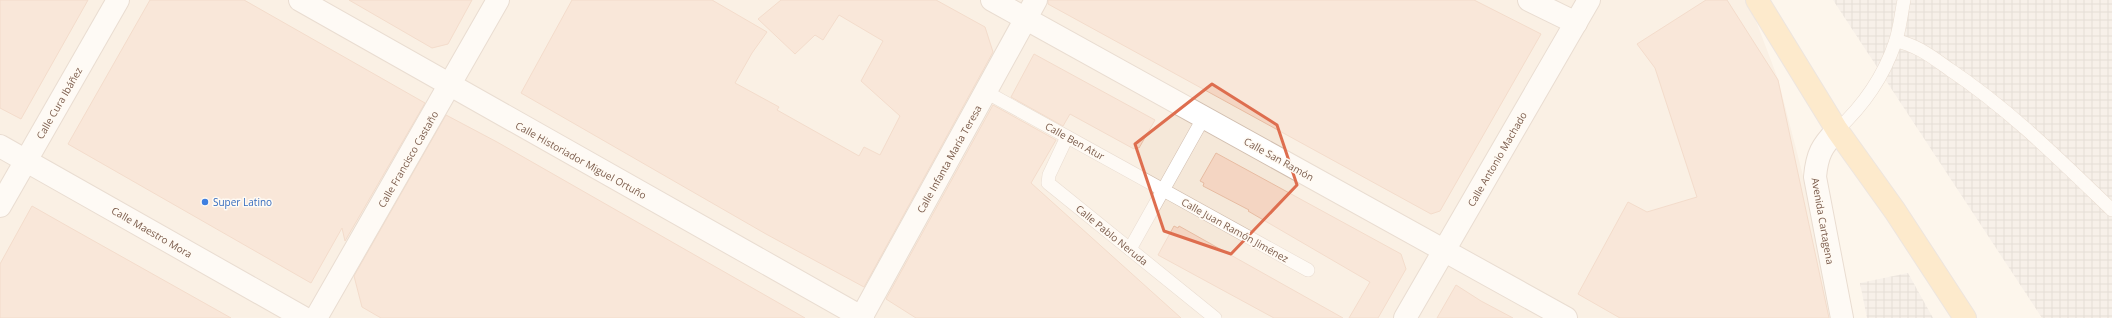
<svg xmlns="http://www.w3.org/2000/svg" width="2112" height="318" font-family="'Open Sans',sans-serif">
<defs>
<pattern id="industrial-grid" width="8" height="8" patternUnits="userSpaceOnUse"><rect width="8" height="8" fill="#efe9e4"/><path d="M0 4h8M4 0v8" fill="none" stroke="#c7c0bb"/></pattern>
</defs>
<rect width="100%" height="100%" fill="#fdf6ec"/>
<polygon fill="#f5e8d9" points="0,0 1748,0 1778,79 1810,203 1830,318 0,318"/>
<g fill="url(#industrial-grid)">
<polygon points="1833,0 2112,0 2112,318 2042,318"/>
<polygon points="1908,273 1933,318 1867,318 1860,283"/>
</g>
<g fill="#f4d5c2" stroke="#e7bca2">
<polygon points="0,0 88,0 21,119 0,108"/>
<polygon points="150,0 244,0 425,103 345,241 342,228 311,283 68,144"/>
<polygon points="349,0 472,0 448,44 432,48"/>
<polygon points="572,0 712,0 767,32 752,53 735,83 779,107 777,110 859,156 864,147 880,155 900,116 861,81 883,41 839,15 823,40 815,35 795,54 758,19 781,0 936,0 985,27 993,52 864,287 766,234 521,93"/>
<polygon points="1048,0 1474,0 1541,34 1440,211 1431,214 1048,4"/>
<polygon points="1706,0 1727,0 1778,80 1829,318 1620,318 1578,294 1628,202 1647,212 1697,197 1655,68 1637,44"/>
<polygon points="1034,54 1155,120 1139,148 1136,147 1134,149 1070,114 1063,126 1011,97"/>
<polygon points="993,105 1056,140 1031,183 1181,318 916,318 886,299"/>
<polygon points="446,115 497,142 805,318 381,318 362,307 354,276"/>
<polygon points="1216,153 1401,254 1406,269 1378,318 1349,318 1370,282 1248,211 1249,210 1203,186 1204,183 1200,181"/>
<polygon points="32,206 69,227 231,318 0,318 0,264"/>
<polygon points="1174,226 1178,228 1179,226 1343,318 1274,318 1158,255"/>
<polygon points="1456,285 1481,301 1513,318 1437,318"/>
</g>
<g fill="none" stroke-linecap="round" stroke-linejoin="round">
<defs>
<g id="lane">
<path d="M1896,41C1917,45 1932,57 1949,69C2009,109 2060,160 2112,210"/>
<polyline points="986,92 1308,270"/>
<path d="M1837,130C1863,106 1884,75 1895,43C1900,29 1901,14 1904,0"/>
<polyline points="1067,137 1049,175 1048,183 1215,318"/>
<polyline points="1130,249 1204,117"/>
</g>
<g id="street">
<polyline points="300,0 863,318"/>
<polyline points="992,0 1566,318"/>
<polyline points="1529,0 1576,23"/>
<path d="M1837,130C1822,146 1817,154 1815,177L1842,318"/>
<polyline points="0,146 304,318"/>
<polyline points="0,206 118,0"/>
<polyline points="316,318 498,0"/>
<polyline points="861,318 1036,0"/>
<polyline points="1405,318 1589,0"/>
</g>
<polyline id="primary" points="1757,0 1837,130 1895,211 1965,318"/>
</defs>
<use href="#lane" stroke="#d1beaf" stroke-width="14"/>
<use href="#street" stroke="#d1beaf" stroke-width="24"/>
<use href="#primary" stroke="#dad1cd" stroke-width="24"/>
<use href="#lane" stroke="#fff" stroke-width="13"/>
<use href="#street" stroke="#fff" stroke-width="22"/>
<use href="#primary" stroke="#fcdba4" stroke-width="22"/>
</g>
<path d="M0 0H2112V318H0ZM1212,84L1277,125L1297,185L1231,254L1164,231L1135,144Z" fill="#fdf6ec" fill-opacity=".55" fill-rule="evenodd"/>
<path fill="none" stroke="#de6e4f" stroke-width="3" stroke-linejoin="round" d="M1212,84L1277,125L1297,185L1231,254L1164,231L1135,144Z"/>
<circle fill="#3f7fe0" stroke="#fffaf3" stroke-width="1.5" cx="205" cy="202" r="4"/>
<g text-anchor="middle" stroke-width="3" stroke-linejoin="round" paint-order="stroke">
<g font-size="10" fill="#7b5c4c" stroke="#fffaf3">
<text transform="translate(59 103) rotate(-60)" y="4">Calle Cura Ibáñez</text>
<text transform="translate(1075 141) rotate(29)" y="4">Calle Ben Atur</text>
<text transform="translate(408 159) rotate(-60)" y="4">Calle Francisco Castaño</text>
<text transform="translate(949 159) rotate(-61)" y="4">Calle Infanta María Teresa</text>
<text transform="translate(1279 159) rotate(29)" y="4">Calle San Ramón</text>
<text transform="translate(1497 159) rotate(-60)" y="4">Calle Antonio Machado</text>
<text transform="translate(581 160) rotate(29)" y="4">Calle Historiador Miguel Ortuño</text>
<text transform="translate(1823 221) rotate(80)" y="4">Avenida Cartagena</text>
<text transform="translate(1235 230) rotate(29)" y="4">Calle Juan Ramón Jiménez</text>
<text transform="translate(152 232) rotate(30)" y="4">Calle Maestro Mora</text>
<text transform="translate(1112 235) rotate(39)" y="4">Calle Pablo Neruda</text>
</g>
<g font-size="10" fill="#366cbe" stroke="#fffaf3" text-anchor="start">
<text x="213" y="206">Super Latino</text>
</g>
</g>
</svg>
